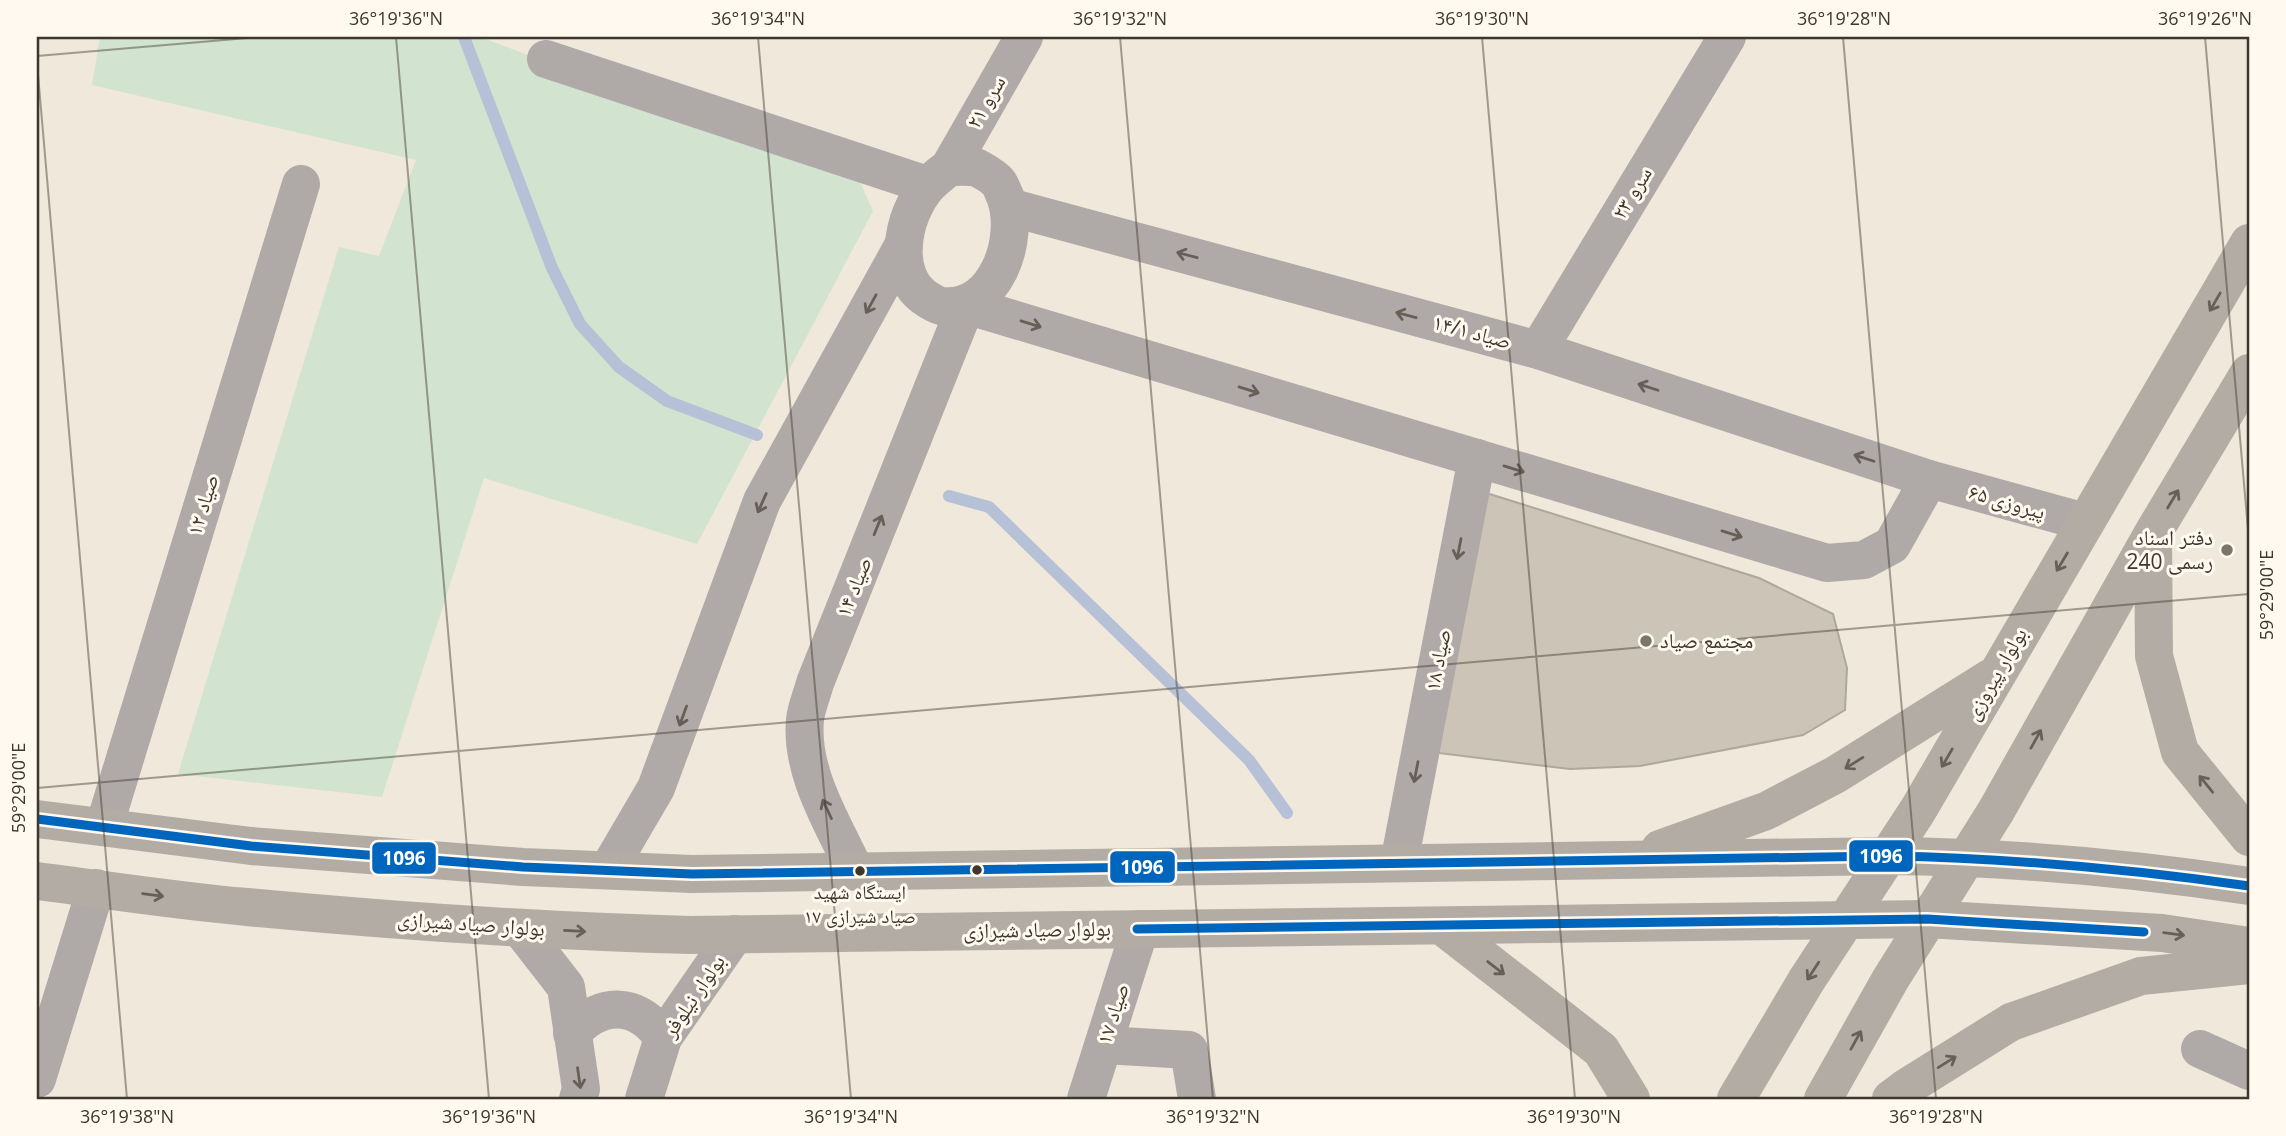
<svg xmlns="http://www.w3.org/2000/svg" width="2286" height="1136" font-family="'Open Sans','Noto Naskh Arabic',sans-serif">
<rect width="100%" height="100%" fill="#f0e8da"/>
<polygon fill="#d2e3cf" points="100,37 480,37 859,180 873,211 697,544 484,478 382,797 178,774 339,247 379,256 416,160 92,85"/>
<g fill="none" stroke-linecap="round" stroke-linejoin="round">
<g stroke="#b6c0d6" stroke-width="12">
<polyline points="464,37 552,268 580,324 619,367 667,401 757,435"/>
<polyline points="949,496 989,507 1249,760 1287,813"/>
</g>
</g>
<polygon fill="#ccc5b7" stroke="#ada89d" stroke-width="2" points="1483,492 1759,578 1833,614 1847,668 1845,710 1803,735 1640,766 1570,769 1430,752"/>
<g fill="none" stroke-linecap="round" stroke-linejoin="round">
<g stroke="#afaaa7" stroke-width="38">
<polyline points="546,59 927,185"/>
<path d="M976,167C983,171 993,176 998,182C1001,185 1003,192 1005,196C1021,239 996,312 941,306C936,305 932,302 927,299C887,274 904,203 936,178C940,175 945,170 949,168C956,166 968,167 976,167Z"/>
<polyline points="949,168 1024,37"/>
<polyline points="1009,207 1538,350 1929,479 2085,522"/>
<polyline points="1538,350 1727,37"/>
<polyline points="104,827 301,184"/>
<polyline points="1399,863 1477,458"/>
<polyline points="608,870 656,788 762,501 904,244"/>
<path d="M855,871C834,825 800,773 805,720C806,708 812,695 815,683L966,305L1827,563L1864,560L1892,545L1929,479"/>
<polyline points="520,928 566,987 581,1089 578,1099"/>
<path d="M572,1033C602,1000 638,1002 663,1038"/>
<polyline points="1104,1045 1189,1050 1197,1099"/>
<polyline points="2200,1049 2249,1071"/>
<polyline points="37,1079 96,888"/>
<polyline points="644,1099 663,1038 735,934"/>
<polyline points="1086,1099 1140,929"/>
</g>
<g stroke="#b3aca5" stroke-width="38">
<polyline points="2153,535 2154,656 2180,752 2249,837"/>
<path d="M37,819L251,846L523,867L692,874L1887,856C2008,857 2130,868 2249,886"/>
<polyline points="1660,849 1766,811 1835,775 1990,678"/>
<path d="M37,881C107,890 177,901 247,907C395,921 543,931 691,935L1927,919L2162,933L2249,946"/>
<polyline points="1442,926 1601,1050 1631,1099"/>
<polyline points="1736,1099 1806,981 1918,810 2249,243"/>
<polyline points="1823,1099 1890,980 1996,811 2153,533 2249,373"/>
<polyline points="1891,1099 1907,1087 2011,1022 2141,976 2249,965"/>
</g>
<defs>
<g id="bus-1">
<path d="M37,819L251,846L523,867L692,874L1887,856C2009,858 2129,869 2249,886"/>
<polyline points="1137,929 1927,919 2144,932"/>
</g>
</defs>
<use href="#bus-1" stroke="#fff9ef" stroke-width="14"/>
<use href="#bus-1" stroke="#0065bd" stroke-width="9"/>
</g>
<defs><path id="oneway-shaft" d="M-6 0H5M1.5-3L5.5 0L1.5 3" fill="none" stroke-width="1.6" stroke-linecap="round" stroke-linejoin="round" transform="scale(1.75)"/></defs>
<g stroke="#655f58">
<use href="#oneway-shaft" transform="translate(1187 255) rotate(-165)"/>
<use href="#oneway-shaft" transform="translate(871 304) rotate(119)"/>
<use href="#oneway-shaft" transform="translate(1406 315) rotate(-165)"/>
<use href="#oneway-shaft" transform="translate(1031 324) rotate(17)"/>
<use href="#oneway-shaft" transform="translate(1648 387) rotate(-162)"/>
<use href="#oneway-shaft" transform="translate(1249 390) rotate(17)"/>
<use href="#oneway-shaft" transform="translate(1864 458) rotate(-162)"/>
<use href="#oneway-shaft" transform="translate(1514 469) rotate(17)"/>
<use href="#oneway-shaft" transform="translate(762 503) rotate(114)"/>
<use href="#oneway-shaft" transform="translate(878 525) rotate(-68)"/>
<use href="#oneway-shaft" transform="translate(1732 534) rotate(17)"/>
<use href="#oneway-shaft" transform="translate(1459 549) rotate(101)"/>
<use href="#oneway-shaft" transform="translate(683 716) rotate(110)"/>
<use href="#oneway-shaft" transform="translate(1416 772) rotate(101)"/>
<use href="#oneway-shaft" transform="translate(827 809) rotate(-115)"/>
<use href="#oneway-shaft" transform="translate(579 1078) rotate(82)"/>
</g>
<g stroke="#666057">
<use href="#oneway-shaft" transform="translate(2215 302) rotate(120)"/>
<use href="#oneway-shaft" transform="translate(2173 499) rotate(-59)"/>
<use href="#oneway-shaft" transform="translate(2062 562) rotate(121)"/>
<use href="#oneway-shaft" transform="translate(2036 739) rotate(-61)"/>
<use href="#oneway-shaft" transform="translate(1947 758) rotate(120)"/>
<use href="#oneway-shaft" transform="translate(1854 763) rotate(148)"/>
<use href="#oneway-shaft" transform="translate(2206 784) rotate(-129)"/>
<use href="#oneway-shaft" transform="translate(153 895) rotate(7)"/>
<use href="#oneway-shaft" transform="translate(575 931) rotate(3)"/>
<use href="#oneway-shaft" transform="translate(2174 934) rotate(8)"/>
<use href="#oneway-shaft" transform="translate(1496 968) rotate(38)"/>
<use href="#oneway-shaft" transform="translate(1813 971) rotate(123)"/>
<use href="#oneway-shaft" transform="translate(1856 1040) rotate(-61)"/>
<use href="#oneway-shaft" transform="translate(1947 1062) rotate(-32)"/>
</g>
<path fill="none" stroke="#3d372d" stroke-width="2" stroke-opacity="0.45" d="M396,37L489,1099M758,37L851,1099M1120,37L1213,1099M1482,37L1575,1099M1843,37L1936,1099M2205,37L2249,541M37,56L258,37M37,63L127,1099M37,788L2249,594"/>
<g fill="#7c756a" stroke="#fff9ef" stroke-width="2.5">
<circle cx="2227" cy="550" r="7"/>
<circle cx="1646" cy="641" r="7"/>
</g>
<g fill="#3d372d" stroke="#fff9ef" stroke-width="2.5">
<circle cx="977" cy="870" r="6"/>
<circle cx="860" cy="871" r="6"/>
</g>
<g text-anchor="middle" stroke-width="6" stroke-linejoin="round" paint-order="stroke">
<g font-size="19" fill="#3d372d" stroke="#fff9ef">
<text x="860" y="899">ایستگاه شهید<tspan x="860" dy="24">صیاد شیرازی ۱۷</tspan></text>
</g>
<g font-size="21" fill="#3d372d" stroke="#fff9ef">
<text transform="translate(986 102) rotate(-60)" y="7">سرو ۲۱</text>
<text transform="translate(1632 193) rotate(-59)" y="7">سرو ۲۳</text>
<text transform="translate(1472 332) rotate(15)" y="7">صیاد ۱۴/۱</text>
<text transform="translate(2007 502) rotate(16)" y="7">پیروزی ۶۵</text>
<text transform="translate(203 505) rotate(-73)" y="7">صیاد ۱۲</text>
<text transform="translate(854 587) rotate(-68)" y="7">صیاد ۱۴</text>
<text transform="translate(1438 660) rotate(-79)" y="7">صیاد ۱۸</text>
<text transform="translate(1996 674) rotate(-60)" y="7">بولوار پیروزی</text>
<text transform="translate(471 924) rotate(4)" y="7">بولوار صیاد شیرازی</text>
<text transform="translate(1037 930) rotate(-1)" y="7">بولوار صیاد شیرازی</text>
<text transform="translate(694 996) rotate(-56)" y="7">بولوار نیلوفر</text>
<text transform="translate(1113 1014) rotate(-72)" y="7">صیاد ۱۷</text>
</g>
<g font-size="21" fill="#3d372d" stroke="#fff9ef" text-anchor="end">
<text x="2213" y="545">دفتر اسناد<tspan x="2213" dy="24">رسمی 240</tspan></text>
<text x="1660" y="648" text-anchor="start">مجتمع صیاد</text>
</g>
</g>
<g stroke="#fff9ef" stroke-width="2.5">
<rect x="1848" y="839" width="66" height="34" rx="7" fill="#0065bd"/>
<rect x="371" y="841" width="66" height="34" rx="7" fill="#0065bd"/>
<rect x="1109" y="850" width="67" height="34" rx="7" fill="#0065bd"/>
</g>
<g font-size="19" text-anchor="middle" font-weight="bold" fill="#fff">
<text x="1881" y="863">1096</text>
<text x="404" y="865">1096</text>
<text x="1142" y="874">1096</text>
</g>
<rect width="2286" height="1136" fill="none" stroke="#fff9ef" stroke-width="77"/>
<rect x="38" y="38" width="2210" height="1060" fill="none" stroke="#3d372d" stroke-width="2.5"/>
<g font-size="18" text-anchor="middle" fill="#3d372d">
<text x="396" y="25">36°19'36"N</text>
<text x="758" y="25">36°19'34"N</text>
<text x="1120" y="25">36°19'32"N</text>
<text x="1482" y="25">36°19'30"N</text>
<text x="1844" y="25">36°19'28"N</text>
<text x="2205" y="25">36°19'26"N</text>
<text transform="translate(2267 595) rotate(-90)" y="6">59°29'00"E</text>
<text transform="translate(19 788) rotate(-90)" y="6">59°29'00"E</text>
<text x="127" y="1123">36°19'38"N</text>
<text x="489" y="1123">36°19'36"N</text>
<text x="851" y="1123">36°19'34"N</text>
<text x="1213" y="1123">36°19'32"N</text>
<text x="1574" y="1123">36°19'30"N</text>
<text x="1936" y="1123">36°19'28"N</text>
</g>
</svg>
